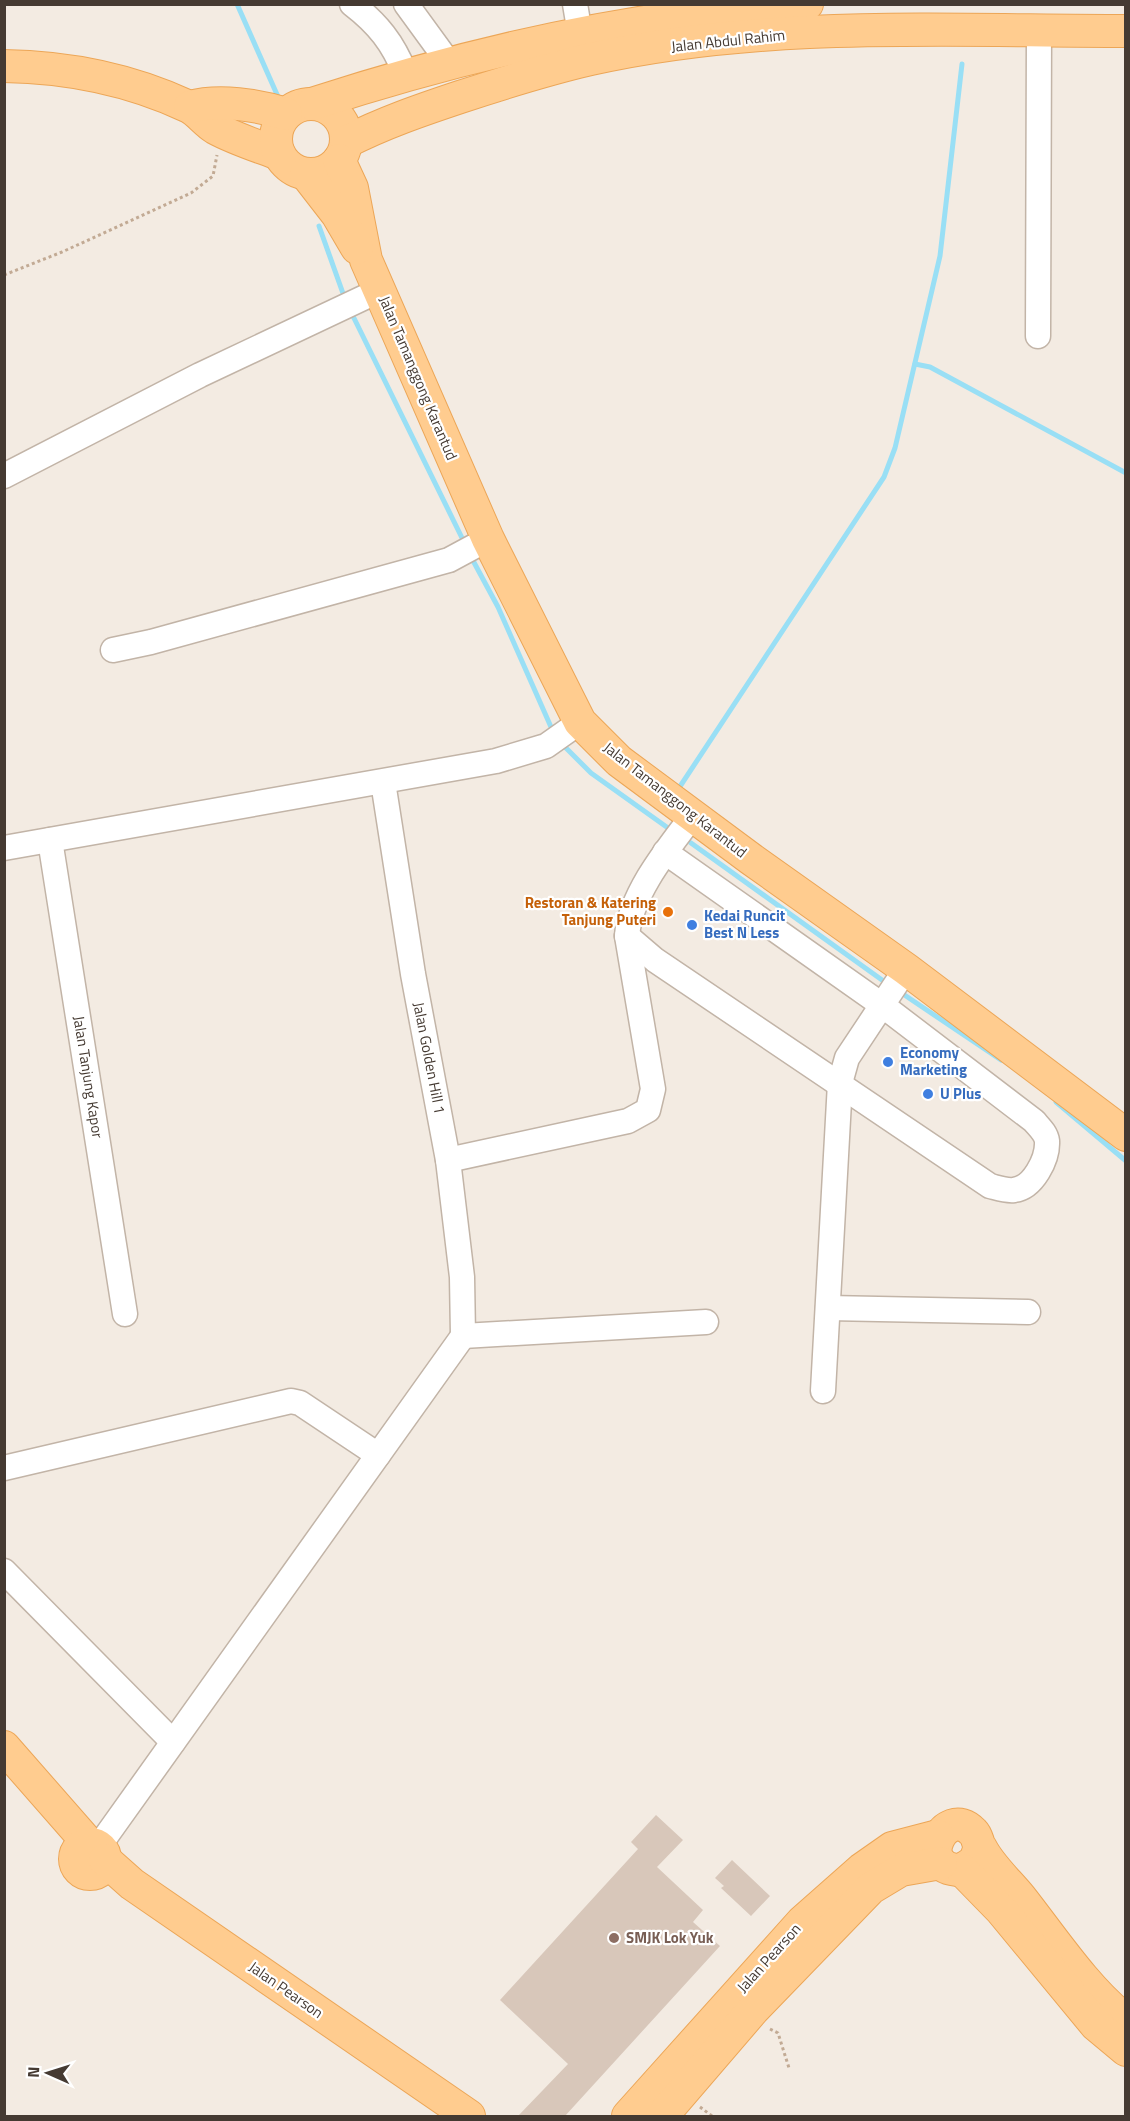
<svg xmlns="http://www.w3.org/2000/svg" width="1130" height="2121" font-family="'Titillium Web',sans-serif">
<rect width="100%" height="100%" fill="#f3ebe2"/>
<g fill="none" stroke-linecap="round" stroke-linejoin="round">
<g stroke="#99dff5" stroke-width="5">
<polyline points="237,4 279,99"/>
<polyline points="319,226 345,299"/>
<polyline points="350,310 465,544"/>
<polyline points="915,364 930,367 1126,473"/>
<polyline points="470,555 498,607 551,727"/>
<polyline points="566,748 591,773 668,828"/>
<polyline points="677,791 884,477 895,448 940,256 962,64"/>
<polyline points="691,843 882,980"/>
<polyline points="903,994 1001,1060"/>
<polyline points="1056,1102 1126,1161"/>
</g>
</g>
<g fill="#d8c7ba">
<polygon points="656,1815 683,1840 657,1867 703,1910 693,1922 720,1946 565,2116 518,2116 568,2064 500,2000 638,1849 631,1842"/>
<polygon points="732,1860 770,1896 751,1916 721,1888 724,1886 715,1878"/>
</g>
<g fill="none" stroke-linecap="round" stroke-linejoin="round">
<defs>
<g id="minor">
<path d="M352,4C378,24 393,43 405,73"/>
<polyline points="406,4 449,63"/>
<polyline points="575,4 580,34"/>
<polyline points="1038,336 1039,31"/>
<polyline points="4,476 200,375 380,290"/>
<polyline points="113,650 151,642 449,560 488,539"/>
<polyline points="383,782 413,974 448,1160 462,1277 463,1336"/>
<polyline points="50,840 125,1314"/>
<polyline points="4,848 496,761 546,746 580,722"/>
<path d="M627,936L655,960L990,1186C998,1188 1006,1191 1014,1190C1033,1188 1048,1159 1047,1141C1046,1133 1039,1127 1034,1121L882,1005L665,852"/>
<path d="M448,1160L628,1121L648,1110L653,1089L627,936C630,894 669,847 694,814"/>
<polyline points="828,1308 1028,1312"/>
<polyline points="463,1336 706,1322"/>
<polyline points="823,1391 840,1083 847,1058 906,969"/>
<polyline points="4,1468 291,1401 300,1403 378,1455"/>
<polyline points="4,1571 173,1742"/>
<polyline points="99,1846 463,1336"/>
</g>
<g id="major">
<path d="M4,66C68,67 129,79 187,106C197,110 205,122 215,128C235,139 258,146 279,154"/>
<circle cx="311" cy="139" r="35"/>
<path d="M312,104C472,52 639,14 807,4"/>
<path d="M190,107C219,99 258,105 286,114"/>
<path d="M346,142C383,123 421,110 460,97C503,83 547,69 591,59C765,20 949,31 1126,31"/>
<polyline points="339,160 352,188 366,260 488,539 580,722 619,761 751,859 906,969 1126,1135"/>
<polyline points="306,174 337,214 357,248"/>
<polyline points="4,1747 89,1844"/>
<circle cx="90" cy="1859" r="15"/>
<path d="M980,1847L975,1861L962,1870C911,1871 945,1802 973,1832C978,1837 977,1843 981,1848C990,1866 1008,1882 1021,1898C1051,1936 1088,1992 1126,2020"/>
<polyline points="105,1860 132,1884 469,2116"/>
<polyline points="962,1870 1001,1910 1096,2025 1126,2050"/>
<polyline points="628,2116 802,1922 862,1869 892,1848 938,1836"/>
<polyline points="662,2116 753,2010 871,1888 901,1870 941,1863"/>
</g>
</defs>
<use href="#minor" stroke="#c2b4a7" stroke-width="27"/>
<use href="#major" stroke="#eca657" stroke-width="34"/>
<g stroke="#c2aa94" stroke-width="3" stroke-dasharray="3 3" stroke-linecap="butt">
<polyline points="4,275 62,252 191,193 213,176 217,155"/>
<polyline points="770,2029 778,2033 789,2068"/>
<polyline points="700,2107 712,2116"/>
</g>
<use href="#minor" stroke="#fff" stroke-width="24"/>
<use href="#major" stroke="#ffcc8f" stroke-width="32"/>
</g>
<circle fill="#e8710a" stroke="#fff" stroke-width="2" cx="668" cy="912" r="6"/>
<g fill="#3f7fe0" stroke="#fff" stroke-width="2">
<circle cx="692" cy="925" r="6"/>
<circle cx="888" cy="1062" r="6"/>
<circle cx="928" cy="1094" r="6"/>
</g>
<circle fill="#8d6e63" stroke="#fff" stroke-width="2" cx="614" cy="1938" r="6"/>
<g text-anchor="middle" stroke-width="4.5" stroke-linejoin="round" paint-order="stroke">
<g font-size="15" fill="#453a32" stroke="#fff">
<text transform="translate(728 41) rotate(-6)" y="5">Jalan Abdul Rahim</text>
<text transform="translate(418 378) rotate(67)" y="5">Jalan Tamanggong Karantud</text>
<text transform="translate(675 800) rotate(38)" y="5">Jalan Tamanggong Karantud</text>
<text transform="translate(429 1058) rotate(79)" y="5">Jalan Golden Hill 1</text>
<text transform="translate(88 1077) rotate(81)" y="5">Jalan Tanjung Kapor</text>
<text transform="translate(769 1958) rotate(-48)" y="5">Jalan Pearson</text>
<text transform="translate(286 1990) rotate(35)" y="5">Jalan Pearson</text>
</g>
<g font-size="15" font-weight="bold" fill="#c56008" stroke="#fff" text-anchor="end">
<text x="656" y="908">Restoran &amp; Katering<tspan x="656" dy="17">Tanjung Puteri</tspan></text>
</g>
<g font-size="15" font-weight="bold" fill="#366cbe" stroke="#fff" text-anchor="start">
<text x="704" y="921">Kedai Runcit<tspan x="704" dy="17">Best N Less</tspan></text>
<text x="900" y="1058">Economy<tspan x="900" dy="17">Marketing</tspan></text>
<text x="940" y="1099">U Plus</text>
</g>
<g font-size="15" font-weight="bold" fill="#785e54" stroke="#fff" text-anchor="start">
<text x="626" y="1943">SMJK Lok Yuk</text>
</g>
</g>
<rect width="1130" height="2121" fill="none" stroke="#453a32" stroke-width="12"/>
<g transform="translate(48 2073) rotate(273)" stroke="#ffffff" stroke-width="4.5" paint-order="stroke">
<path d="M0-4.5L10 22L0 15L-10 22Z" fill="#453a32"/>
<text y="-9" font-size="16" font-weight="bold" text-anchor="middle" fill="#453a32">N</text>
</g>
</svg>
